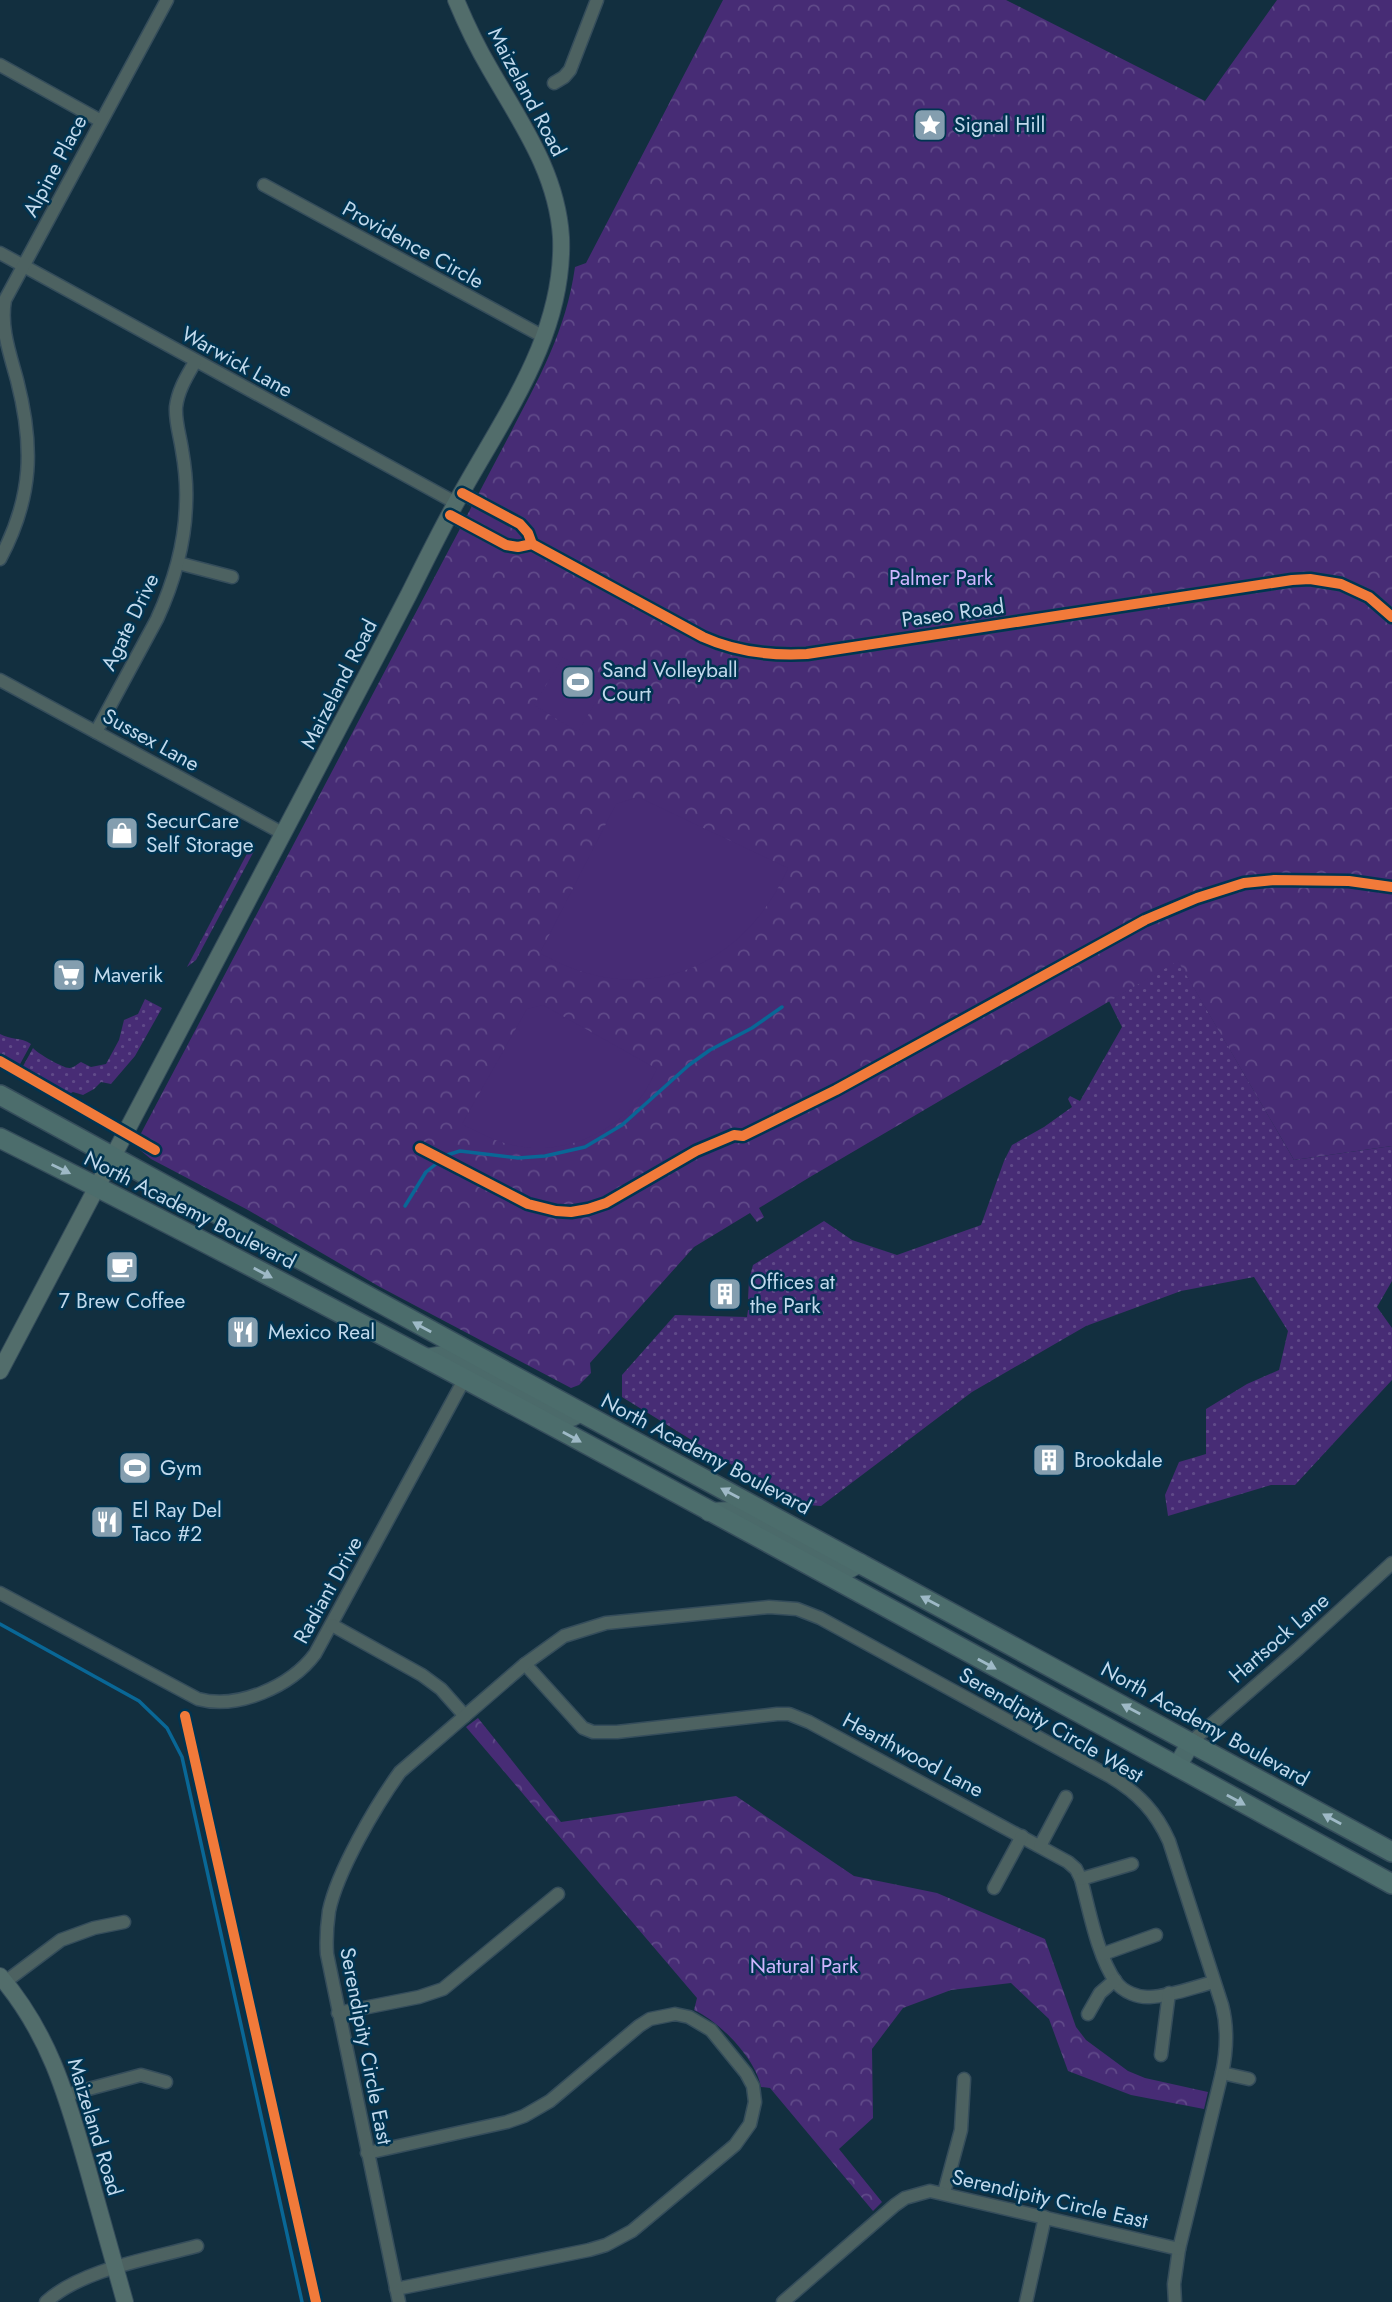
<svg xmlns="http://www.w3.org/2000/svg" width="1392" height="2302" font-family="Jost,sans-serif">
<defs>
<pattern id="grass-dots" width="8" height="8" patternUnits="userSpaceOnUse" patternTransform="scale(1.75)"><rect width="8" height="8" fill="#472c75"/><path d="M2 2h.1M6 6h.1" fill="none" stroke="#604a89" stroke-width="1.8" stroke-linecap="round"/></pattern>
<pattern id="park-crowns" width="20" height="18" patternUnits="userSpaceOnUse" patternTransform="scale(1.75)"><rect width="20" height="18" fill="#472c75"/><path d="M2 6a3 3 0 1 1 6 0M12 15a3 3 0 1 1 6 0" fill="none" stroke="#604a89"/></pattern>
</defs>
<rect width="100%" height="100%" fill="#122f3f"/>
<g fill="url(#grass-dots)">
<polygon points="250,848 254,851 196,960 187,967"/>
<polygon points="1178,960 1294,1160 1392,1146 1392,1281 1377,1307 1392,1328 1392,1380 1295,1485 1271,1485 1168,1516 1165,1495 1179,1462 1206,1454 1206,1409 1247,1384 1279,1370 1288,1331 1254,1277 1181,1291 1086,1326 972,1392 821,1506 795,1504 622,1397 622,1375 675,1315 747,1317 748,1310 753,1310 753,1300 748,1299 749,1280 753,1265 824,1221 852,1240 897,1255 981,1225 1004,1161 1012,1145 1044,1127 1072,1107 1068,1099 1070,1096 1080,1101 1122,1027 1109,1001"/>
<path d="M145,999L162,1008L135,1056L111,1084L101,1082L94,1089L83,1095L73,1092L67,1095L22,1068L33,1048C37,1053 64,1069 70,1068C75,1067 77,1064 81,1062L91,1067L106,1064L119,1040L124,1020L138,1014Z"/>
<path d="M0,1034C10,1040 21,1037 31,1044L19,1066L0,1057Z"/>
</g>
<g fill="url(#park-crowns)">
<path d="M723,0H1006L1205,101L1277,0H1392V1146L1294,1160L1178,961L810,1177L759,1208L764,1217L757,1222L750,1213L694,1247L590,1363L591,1373L579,1385L571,1388L380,1287L248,1210L151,1159L140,1150L138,1139L510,434C539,378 566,331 575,267L586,263Z"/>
<path d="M478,1718L561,1822L736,1796L854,1876L937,1893L1045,1939L1076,2027L1086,2040L1128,2071L1145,2078L1208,2092L1204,2109L1131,2095L1068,2071L1049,2019L1011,1983L951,1990L903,2008L872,2049L873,2118L839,2149L882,2202L873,2211L770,2088L761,2087C756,2059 720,2022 694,2010L697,1998L466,1727Z"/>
</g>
<g fill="#472c75">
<polygon points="563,657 607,683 578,732 534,705"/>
<path d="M638,797L788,868C743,970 639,1011 540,953L616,804Z"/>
<path d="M543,1005L657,1069C651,1080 646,1092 638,1101C608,1137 557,1156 512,1145C494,1141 478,1132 462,1124L527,1009Z"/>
</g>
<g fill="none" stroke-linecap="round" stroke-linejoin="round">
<g stroke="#096796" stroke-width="3.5">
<polyline points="447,1155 460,1151 518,1158 545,1156 585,1147 622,1125 689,1065 710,1050 752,1028 782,1007"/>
<polyline points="405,1206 426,1172 436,1164"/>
<polyline points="0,1624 139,1701 167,1728 182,1757 302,2302"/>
</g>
<defs>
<g id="minor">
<polyline points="0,65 101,121"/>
<polyline points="554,83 564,77 570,70 597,0"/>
<polyline points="264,185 544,337"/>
<polyline points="0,253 456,503"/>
<polyline points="462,493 520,524 528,533 532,544"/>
<path d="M450,515L506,545L518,547L532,544L703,637C736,652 770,656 807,654L1292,580L1310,579L1341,584L1369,597L1392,617"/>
<path d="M0,559C33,497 34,446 17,380C10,354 0,327 5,300L167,0"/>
<polyline points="178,563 232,577"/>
<polyline points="0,680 284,834"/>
<path d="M96,732L157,619C174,582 185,544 186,504C187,486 185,467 182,450C180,436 175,421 176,407C178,390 187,376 195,362"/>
<path d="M0,1593L198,1699C238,1710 291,1686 315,1654L465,1378"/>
<polyline points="332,1625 422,1675 441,1689 465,1716"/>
<path d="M525,1664L583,1728L593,1732H617L777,1714H789L809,1722L1068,1862L1076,1869L1081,1879C1089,1909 1098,1958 1116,1982C1123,1992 1139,1998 1150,1997C1171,1996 1194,1987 1214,1982"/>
<polyline points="1191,1742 1298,1649 1392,1563"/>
<polyline points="1040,1846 1066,1797"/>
<polyline points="1081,1879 1132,1864"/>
<polyline points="994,1888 1022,1836"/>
<polyline points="1103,1954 1156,1935"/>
<polyline points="5,1982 61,1940 94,1928 124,1922"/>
<polyline points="338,2013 419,1997 443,1989 558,1894"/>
<polyline points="1088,2014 1100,1993 1115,1980"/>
<polyline points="1161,2055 1169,1993"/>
<polyline points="1222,2073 1249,2079"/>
<polyline points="66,2095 141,2075 166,2082"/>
<polyline points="367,2153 507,2122 524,2116 550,2101 639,2026 650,2019 675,2014 689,2017 711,2030 746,2073 753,2086 755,2102 750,2124 735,2145 632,2231 606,2245 589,2250 396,2289"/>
<polyline points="944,2193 961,2130 964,2079"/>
<path d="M46,2302C82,2269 150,2259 197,2246"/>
<path d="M399,2302L327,1954C326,1940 327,1925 329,1911C337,1872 376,1805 400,1772L525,1664L564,1636L606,1623L769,1607L797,1609L820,1618L1111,1777C1138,1793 1156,1812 1169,1841L1222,2005C1228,2028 1227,2050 1222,2073L1179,2249L1174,2284L1175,2302"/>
<polyline points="783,2302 895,2205 905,2198 930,2191 1179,2249"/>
<polyline points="1026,2302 1045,2217"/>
</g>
<g id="secondary">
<path d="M0,1371C135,1112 274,854 409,594C426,560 443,525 462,492C506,413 565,333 561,237C557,173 521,123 490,69C477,47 466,24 456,0"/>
<path d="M0,1976C48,2032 66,2093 86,2163C99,2209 112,2256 125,2302"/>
</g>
<g id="primary">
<polyline points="426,1358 442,1355 459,1361 557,1414 572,1417 580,1413"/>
<polyline points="709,1512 732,1511 842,1570 849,1569 860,1563"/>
<polyline points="1177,1767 1191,1742"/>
</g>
<g id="trunk">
<path d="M0,1095C462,1351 929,1598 1392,1852"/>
<path d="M0,1138C471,1374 930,1632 1392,1884"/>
</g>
</defs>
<use href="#minor" stroke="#354d5b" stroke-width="15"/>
<use href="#secondary" stroke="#354d5b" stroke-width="18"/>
<use href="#primary" stroke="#354d5b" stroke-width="20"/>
<use href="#trunk" stroke="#354d5b" stroke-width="22"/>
<use href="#minor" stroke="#4d6261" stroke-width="12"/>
<use href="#secondary" stroke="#526d6b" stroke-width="16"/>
<use href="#primary" stroke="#4b6a6a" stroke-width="18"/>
<use href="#trunk" stroke="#4c6d6c" stroke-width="19"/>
<defs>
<g id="cycleway">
<polyline points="462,493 520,524 528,533 532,544"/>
<path d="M450,515L506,545L518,547L532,544L703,637C736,652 770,656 807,654L1292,580L1310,579L1341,584L1369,597L1392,617"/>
<polyline points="0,1061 155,1150"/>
<polyline points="420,1148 528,1204 556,1211 571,1212 588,1209 606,1203 696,1151 734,1135 743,1136 836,1090 1145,920 1197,898 1244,883 1274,880 1349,881 1392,887"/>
<polyline points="185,1716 316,2302"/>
</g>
</defs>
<use href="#cycleway" stroke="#003451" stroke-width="15"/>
<use href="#cycleway" stroke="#f17a3a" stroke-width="10"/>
</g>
<defs><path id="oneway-solid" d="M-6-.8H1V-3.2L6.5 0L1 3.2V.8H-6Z" transform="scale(1.75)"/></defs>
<g fill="#9eb9c6">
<use href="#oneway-solid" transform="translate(61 1169) rotate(26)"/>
<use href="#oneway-solid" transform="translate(263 1273) rotate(28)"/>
<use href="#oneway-solid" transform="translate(422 1327) rotate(-151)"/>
<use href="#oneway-solid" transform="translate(572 1437) rotate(29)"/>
<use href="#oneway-solid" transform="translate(730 1493) rotate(-152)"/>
<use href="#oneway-solid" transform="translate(930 1601) rotate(-152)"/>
<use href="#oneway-solid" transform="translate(987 1664) rotate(29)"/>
<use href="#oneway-solid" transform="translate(1131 1709) rotate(-152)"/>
<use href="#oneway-solid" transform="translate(1236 1800) rotate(29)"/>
<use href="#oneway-solid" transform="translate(1332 1819) rotate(-151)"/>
</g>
<defs>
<symbol id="sight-square" viewBox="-11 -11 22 22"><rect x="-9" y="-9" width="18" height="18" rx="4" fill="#849eaf" stroke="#003451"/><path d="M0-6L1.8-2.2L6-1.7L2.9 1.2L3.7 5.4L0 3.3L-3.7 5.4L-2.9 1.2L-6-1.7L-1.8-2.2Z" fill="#fff"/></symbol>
<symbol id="stadium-square" viewBox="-11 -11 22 22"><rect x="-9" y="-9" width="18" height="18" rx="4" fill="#849eaf" stroke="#003451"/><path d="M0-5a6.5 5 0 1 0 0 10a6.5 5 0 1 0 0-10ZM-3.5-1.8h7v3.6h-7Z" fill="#fff"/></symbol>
<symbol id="shop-square" viewBox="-11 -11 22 22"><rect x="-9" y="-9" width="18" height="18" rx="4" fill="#849eaf" stroke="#003451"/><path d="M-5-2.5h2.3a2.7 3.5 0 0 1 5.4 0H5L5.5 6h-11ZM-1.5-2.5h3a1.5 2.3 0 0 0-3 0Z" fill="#fff"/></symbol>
<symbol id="supermarket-square" viewBox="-11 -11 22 22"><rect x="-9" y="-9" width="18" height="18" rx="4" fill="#849eaf" stroke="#003451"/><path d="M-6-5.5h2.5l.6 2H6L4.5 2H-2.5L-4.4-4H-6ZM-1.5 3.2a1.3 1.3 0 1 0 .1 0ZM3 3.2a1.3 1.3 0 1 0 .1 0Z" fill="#fff"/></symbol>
<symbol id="cafe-square" viewBox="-11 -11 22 22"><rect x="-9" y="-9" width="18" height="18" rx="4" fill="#849eaf" stroke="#003451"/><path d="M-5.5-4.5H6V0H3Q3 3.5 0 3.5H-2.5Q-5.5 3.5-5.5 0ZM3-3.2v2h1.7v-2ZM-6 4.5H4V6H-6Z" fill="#fff"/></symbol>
<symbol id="building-square" viewBox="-11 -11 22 22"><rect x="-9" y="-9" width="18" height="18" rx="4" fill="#849eaf" stroke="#003451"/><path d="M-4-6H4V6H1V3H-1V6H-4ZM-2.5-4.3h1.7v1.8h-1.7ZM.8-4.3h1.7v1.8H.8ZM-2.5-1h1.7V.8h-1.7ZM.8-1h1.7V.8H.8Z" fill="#fff"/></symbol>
<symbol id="restaurant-square" viewBox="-11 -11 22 22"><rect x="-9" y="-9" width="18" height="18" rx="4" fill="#849eaf" stroke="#003451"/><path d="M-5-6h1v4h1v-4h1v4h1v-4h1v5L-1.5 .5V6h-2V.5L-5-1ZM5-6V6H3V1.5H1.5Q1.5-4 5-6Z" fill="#fff"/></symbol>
</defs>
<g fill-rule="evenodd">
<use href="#sight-square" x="911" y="106" width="38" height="38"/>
<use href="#stadium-square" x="559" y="663" width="38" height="38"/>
<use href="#shop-square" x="103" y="814" width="38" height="38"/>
<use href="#supermarket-square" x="50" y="956" width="38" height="38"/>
<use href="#cafe-square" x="103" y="1248" width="38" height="38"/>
<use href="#building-square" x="706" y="1275" width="38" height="38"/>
<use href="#restaurant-square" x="224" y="1313" width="38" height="38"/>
<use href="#building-square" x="1030" y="1441" width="38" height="38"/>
<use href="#stadium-square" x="116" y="1449" width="38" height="38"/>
<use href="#restaurant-square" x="88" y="1503" width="38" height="38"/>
</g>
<g text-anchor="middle" stroke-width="5" stroke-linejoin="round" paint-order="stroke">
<g font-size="21" fill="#c1d9ec" stroke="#003451">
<text transform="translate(527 92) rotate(62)" y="7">Maizeland Road</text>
<text transform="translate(55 166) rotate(-62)" y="7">Alpine Place</text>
<text transform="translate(413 245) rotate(29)" y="7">Providence Circle</text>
<text transform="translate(237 362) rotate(29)" y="7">Warwick Lane</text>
<text transform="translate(953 613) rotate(-8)" y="7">Paseo Road</text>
<text transform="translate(130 622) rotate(-64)" y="7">Agate Drive</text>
<text transform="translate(339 684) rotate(-63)" y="7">Maizeland Road</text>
<text transform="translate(151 740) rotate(29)" y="7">Sussex Lane</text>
<text transform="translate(190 1210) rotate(27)" y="7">North Academy Boulevard</text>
<text transform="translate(706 1454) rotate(28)" y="7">North Academy Boulevard</text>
<text transform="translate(328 1590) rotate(-61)" y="7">Radiant Drive</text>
<text transform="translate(1279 1638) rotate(-41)" y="7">Hartsock Lane</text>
<text transform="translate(1205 1724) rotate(29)" y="7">North Academy Boulevard</text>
<text transform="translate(1051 1725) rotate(30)" y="7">Serendipity Circle West</text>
<text transform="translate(913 1755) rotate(28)" y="7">Hearthwood Lane</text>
<text transform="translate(366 2046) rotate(79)" y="7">Serendipity Circle East</text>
<text transform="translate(95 2127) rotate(73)" y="7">Maizeland Road</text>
<text transform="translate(1050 2199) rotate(13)" y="7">Serendipity Circle East</text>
</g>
<g font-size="21" fill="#c1d9ec" stroke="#003451" text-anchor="start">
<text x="954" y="132">Signal Hill</text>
<text x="602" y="677">Sand Volleyball<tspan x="602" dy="24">Court</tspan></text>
<text x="146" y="828">SecurCare<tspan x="146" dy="24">Self Storage</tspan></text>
<text x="94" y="982">Maverik</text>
<text x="750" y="1289">Offices at<tspan x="750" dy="24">the Park</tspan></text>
<text x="122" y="1308" text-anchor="middle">7 Brew Coffee</text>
<text x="268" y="1339">Mexico Real</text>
<text x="1074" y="1467">Brookdale</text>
<text x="160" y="1475">Gym</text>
<text x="132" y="1517">El Ray Del<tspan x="132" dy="24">Taco #2</tspan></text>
</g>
<g font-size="21" fill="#cfb5fe" stroke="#003451">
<text x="941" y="585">Palmer Park</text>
<text x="804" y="1973">Natural Park</text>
</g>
</g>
</svg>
